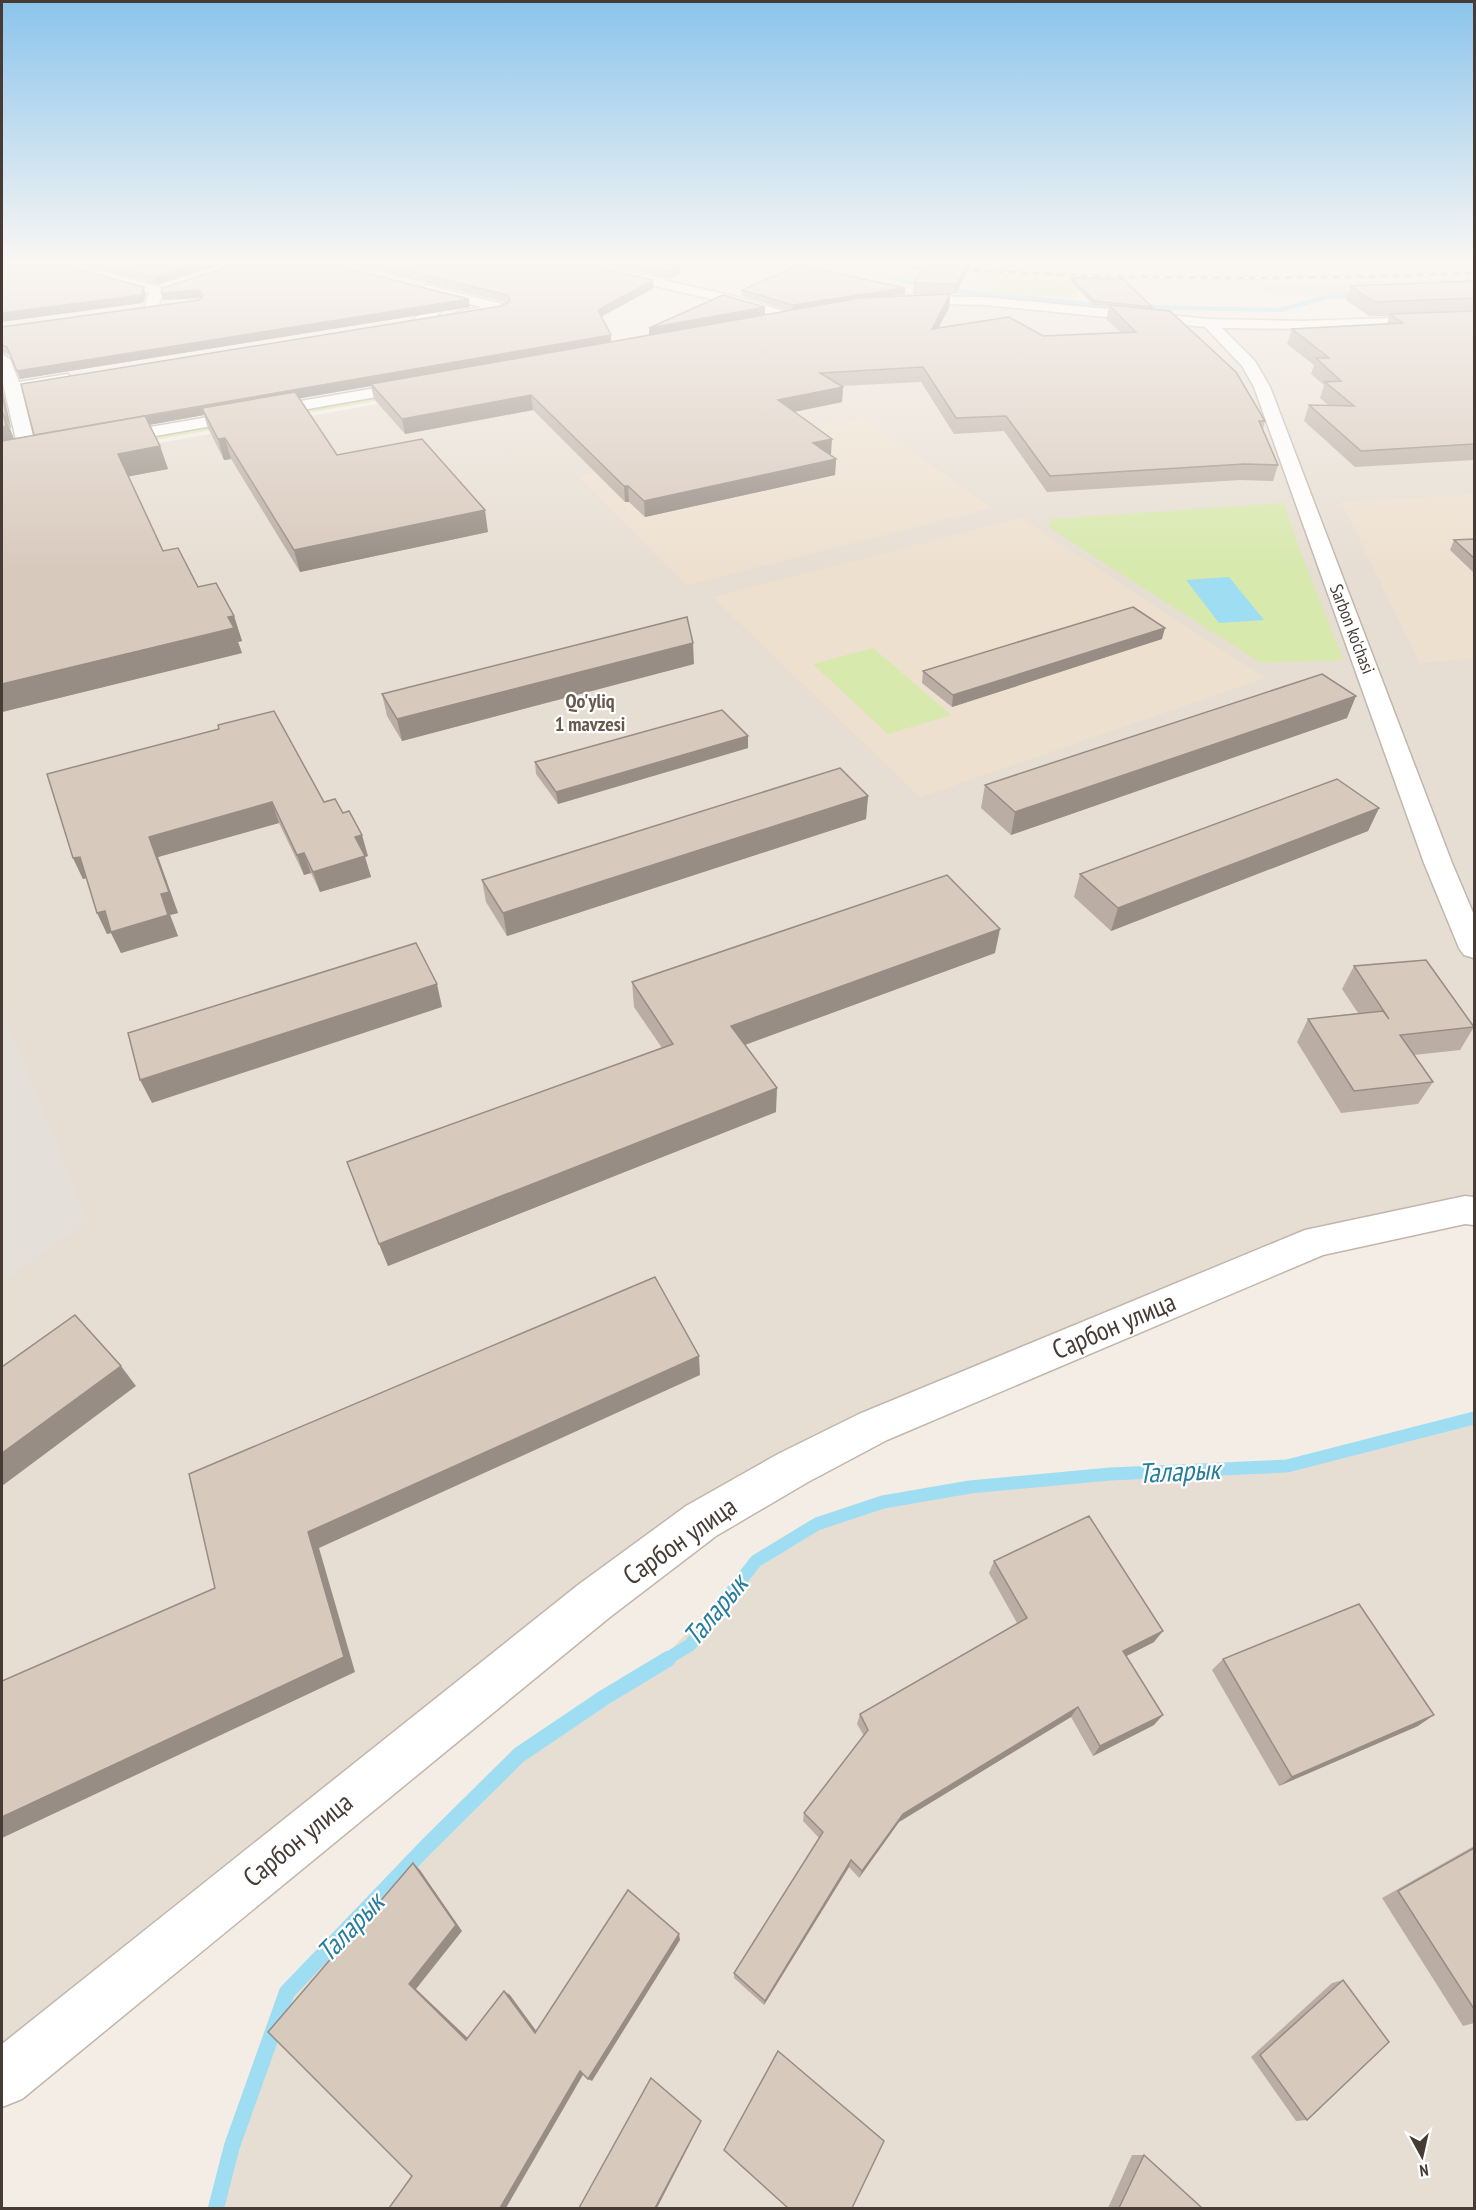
<svg xmlns="http://www.w3.org/2000/svg" width="1476" height="2210" font-family="'PT Sans Narrow',sans-serif">
<rect width="100%" height="100%" fill="#f3ede5"/>
<g fill="#e7ded3">
<polygon points="976,304 1209,323 1474,319 1474,1211 1465,1210 1318,1241 873,1427 594,1601 2,2079 2,471 917,308"/>
<polygon points="1474,1416 1474,2208 216,2208 232,2146 287,1992 427,1846 519,1755 656,1665 756,1561 817,1524 883,1502 1110,1474 1287,1466 1443,1427"/>
</g>
<polygon fill="#e5dfda" points="2,1008 88,1222 2,1282"/>
<g fill="#ede0cf">
<polygon points="864,417 992,508 687,585 578,476"/>
<polygon points="1474,494 1474,658 1420,663 1341,502"/>
<polygon points="1021,518 1265,678 920,797 713,597"/>
</g>
<g fill="#d7e9ad">
<polygon points="995,277 1077,281 1077,298 992,293"/>
<polygon points="625,352 630,356 2,467 2,463"/>
<polygon points="1284,503 1298,545 1343,660 1261,663 1048,527 1052,519"/>
<polygon points="873,648 951,715 888,734 813,664"/>
</g>
<polygon fill="#e4e0de" points="1474,277 1474,288 1326,294 1267,294 1257,283 1352,283"/>
<polygon fill="#9fddf2" points="1229,577 1264,620 1219,623 1186,580"/>
<g fill="none" stroke-linecap="round" stroke-linejoin="round">
<g stroke="#9fddf2" stroke-width="4.5">
<polyline points="865,269 928,288"/>
<polyline points="944,290 1107,306"/>
<polyline points="1138,307 1279,310 1331,296 1360,295"/>
</g>
<polyline stroke="#9fddf2" stroke-width="13" points="665,1660 690,1645 756,1561 817,1524 883,1502 970,1487 1110,1474 1287,1466 1474,1418"/>
<polyline stroke="#9fddf2" stroke-width="16" points="216,2208 232,2146 287,1992 427,1846 519,1755 605,1697 668,1659"/>
<defs>
<g id="minor">
<polygon points="559,261 582,261 737,297 797,315 799,318 792,322 728,303 561,264"/>
<polygon points="101,271 162,288 164,291 156,312 151,313 144,309 149,293 96,278 94,275 96,272"/>
<path d="M426,285L507,305L509,308L502,312L462,319L455,315L457,312L481,307L446,298C443,312 430,329 414,325L412,322C418,313 426,310 432,300L431,294L421,292L419,289Z"/>
<polygon points="2,354 10,359 19,382 67,374 75,379 67,384 22,391 37,453 34,457 22,457 19,453 2,379"/>
<polygon points="1465,1196 1474,1197 1474,1225 1465,1224 1323,1255 887,1440 808,1482 716,1536 610,1617 22,2099 2,2107 2,2044 578,1585 686,1506 778,1454 859,1414 1305,1230"/>
</g>
<g id="tertiary">
<polygon points="905,296 985,297 1209,319 1302,321 1474,315 1474,323 1302,329 1222,328 1255,361 1270,387 1452,863 1474,915 1474,958 1464,955 1459,948 1424,863 1254,387 1242,366 1205,327 985,305 900,303 898,300 900,297"/>
<polygon points="416,381 422,383 424,386 422,389 110,444 104,443 101,439 104,435 110,434"/>
</g>
<polygon id="trunk" points="1083,261 1359,261 1352,265 1197,267 1090,265"/>
</defs>
<use href="#minor" stroke="#c2b6ab" stroke-width="3"/>
<use href="#tertiary" stroke="#c2b6ab" stroke-width="3"/>
<use href="#trunk" stroke="#e18531" stroke-width="3"/>
<use href="#minor" fill="#fff" fill-rule="evenodd"/>
<use href="#tertiary" fill="#fff" fill-rule="evenodd"/>
<use href="#trunk" fill="#ffc17b" fill-rule="evenodd"/>
<defs>
<path id="rail" d="M836,261C1049,279 1261,282 1474,273"/>
</defs>
<use href="#rail" stroke="#959595" stroke-width="3"/>
<use href="#rail" stroke="#fff" stroke-width="2" stroke-dasharray="6" stroke-linecap="butt"/>
</g>
<g fill="#baada3">
<polygon points="70,261 230,261 157,285"/>
<polygon points="338,261 569,261 654,288 601,316 611,335 611,342 790,311 742,296 742,290 905,294 883,297 943,294 913,294 914,283 927,261 973,261 955,294 950,294 949,308 938,328 1043,336 1120,332 1106,319 1109,307 1093,305 1071,282 1071,278 1152,307 1152,309 1265,421 1263,429 1278,465 1273,481 1240,480 1047,492 1004,431 954,434 921,382 841,386 843,387 842,402 795,412 831,454 829,455 836,459 835,475 645,517 629,502 625,502 533,410 405,434 374,399 371,386 299,398 337,455 488,532 300,572 231,459 224,460 208,428 204,415 150,425 160,446 168,469 128,476 163,551 198,587 234,616 242,641 238,642 242,653 2,712 2,387 11,428 10,428 13,439 34,435 501,306 508,303"/>
<polygon points="591,261 657,261 681,273 670,279"/>
<polygon points="1474,281 1474,460 1355,467 1304,421 1309,405 1329,406 1320,398 1324,385 1311,374 1314,365 1287,344 1292,329 1387,324 1389,316 1369,316 1346,300 1351,286"/>
<polygon points="162,288 470,307 20,379 10,355 2,352 2,327 199,300 201,298 163,300 161,293"/>
<polygon points="1474,539 1474,573 1450,550 1454,540"/>
<polygon points="1162,639 952,707 922,683 923,671"/>
<polygon points="694,664 402,741 387,716 382,694"/>
<polygon points="1347,718 1011,835 981,808 985,785"/>
<polygon points="748,736 748,748 558,804 536,774 535,762"/>
<polygon points="47,774 324,802 368,856 365,857 371,877 320,892 311,873 304,875 279,823 158,857 178,913 170,915 178,936 121,953 111,933 107,934 86,878 83,879 73,858"/>
<polygon points="868,796 866,819 507,936 486,902 482,880"/>
<polygon points="1379,808 1368,831 1111,931 1074,897 1080,874"/>
<polygon points="995,953 745,1045 776,1112 388,1266 347,1162 662,1048 634,1007 632,982"/>
<polygon points="1354,966 1474,1027 1460,1050 1414,1055 1433,1082 1418,1104 1341,1113 1297,1042 1308,1019 1358,1013 1342,989"/>
<polygon points="994,1561 1154,1642 1126,1656 1154,1725 1093,1756 1071,1717 899,1822 859,1878 849,1867 764,2005 734,1978 734,1973 819,1838 803,1821 804,1813 864,1736 857,1724 860,1714 1017,1623 989,1573"/>
<polygon points="1223,1659 1418,1726 1279,1786 1212,1670"/>
<polygon points="1474,1846 1474,2023 1463,2026 1382,1898"/>
<polygon points="1343,1980 1307,2120 1296,2121 1251,2057 1332,1983"/>
<polygon points="1132,2155 1144,2155 1202,2208 1108,2208"/>
</g>
<g fill="#978d84">
<polygon points="205,261 230,261 157,285 155,277"/>
<polygon points="969,261 973,261 955,294 957,284"/>
<polygon points="680,266 681,273 670,279 670,272"/>
<polygon points="653,280 654,288 599,318 598,310"/>
<polygon points="144,287 146,295 143,303 2,322 2,324 2,313"/>
<polygon points="905,288 905,294 793,311 793,305"/>
<polygon points="199,290 201,298 163,300 161,293"/>
<polygon points="950,294 949,308 930,343 932,329"/>
<polygon points="469,299 470,307 20,379 17,371"/>
<polygon points="765,307 765,316 649,337 649,328"/>
<polygon points="611,335 611,343 371,384 371,386 206,415 202,408 204,415 37,445 34,436"/>
<polygon points="2,387 11,428 7,420 2,394"/>
<polygon points="843,387 842,402 778,415 778,400"/>
<polygon points="531,395 533,410 405,434 402,419"/>
<polygon points="3,413 13,436 16,448 2,451 2,427"/>
<polygon points="225,438 231,459 224,460 218,439"/>
<polygon points="832,439 831,454 812,458 813,443"/>
<polygon points="160,446 168,469 126,477 118,454"/>
<polygon points="836,459 835,475 645,517 644,501"/>
<polygon points="624,486 628,486 629,502 625,502"/>
<polygon points="485,510 488,532 300,572 294,550"/>
<polygon points="234,616 242,641 238,642 242,653 2,712 2,684"/>
<polygon points="1165,628 1162,639 952,707 953,695"/>
<polygon points="693,643 694,664 402,741 397,719"/>
<polygon points="1356,696 1347,718 1011,835 1015,812"/>
<polygon points="748,736 748,748 558,804 556,792"/>
<polygon points="868,796 866,819 507,936 503,913"/>
<polygon points="272,802 279,823 158,857 178,913 170,915 178,936 121,953 111,933 107,934 97,913 161,894 149,837"/>
<polygon points="1379,808 1368,831 1111,931 1118,908"/>
<polygon points="362,835 368,856 365,857 371,877 320,892 313,872 355,837"/>
<polygon points="304,853 311,873 304,875 297,855"/>
<polygon points="80,857 90,877 83,879 73,858"/>
<polygon points="1000,929 995,953 731,1050 731,1026"/>
<polygon points="437,984 442,1007 152,1103 140,1080"/>
<polygon points="777,1088 776,1112 388,1266 379,1244"/>
<polygon points="699,1356 700,1375 319,1548 355,1672 2,1838 2,1817 308,1532"/>
<polygon points="121,1366 136,1386 2,1486 2,1453"/>
<polygon points="1163,1631 1154,1642 1115,1662 1123,1651"/>
<polygon points="1078,1707 1071,1717 899,1822 859,1878 862,1871 903,1814"/>
<polygon points="1163,1715 1154,1725 1093,1756 1100,1746"/>
<polygon points="1434,1715 1418,1726 1279,1786 1292,1777"/>
<polygon points="851,1860 849,1867 764,2005 765,2001"/>
<polygon points="413,1863 420,1870 462,1931 416,1989 473,2043 466,2040 409,1984"/>
<polygon points="679,1934 680,1940 592,2081 588,2079"/>
<polygon points="504,1991 510,1995 540,2036 535,2033"/>
<polygon points="580,2071 584,2073 506,2208 500,2208"/>
<polygon points="701,2121 701,2122 657,2208 655,2208"/>
</g>
<g fill="#d8c9bd" stroke="#978d84" stroke-width="1.5">
<polygon points="16,261 39,261 62,265 144,287 141,295 2,313 2,262"/>
<polygon points="95,261 205,261 155,277"/>
<polygon points="247,261 316,261 469,299 17,371 7,347 2,345 2,327 199,300 203,296 199,290 161,293 162,288"/>
<polygon points="367,261 569,261 653,280 598,310 611,335 34,435 21,384 501,306 509,302 510,299 507,295"/>
<polygon points="623,261 657,261 680,266 670,272"/>
<polygon points="927,261 969,261 957,284 914,283"/>
<polygon points="799,265 905,288 793,305 742,290"/>
<polygon points="1071,278 1123,279 1152,307 1094,301"/>
<polygon points="1474,281 1474,298 1374,302 1351,286"/>
<polygon points="950,294 932,329 1009,317 1043,336 1136,332 1109,305 1170,311 1236,372 1265,421 1259,421 1278,465 1244,464 1050,476 1006,416 956,418 923,367 820,373 843,387 778,400 832,439 813,443 836,459 644,501 628,486 624,486 531,395 402,419 371,384 860,298"/>
<polygon points="723,295 765,307 649,328"/>
<polygon points="1474,311 1474,444 1361,451 1309,405 1354,406 1325,382 1341,381 1316,358 1329,358 1292,329 1403,323 1390,314"/>
<polygon points="295,392 337,455 422,439 485,510 294,550 225,438 218,439 202,408"/>
<polygon points="2,394 7,420 6,419 3,413 2,414"/>
<polygon points="3,413 6,426 2,427 2,414"/>
<polygon points="145,416 160,446 118,454 163,551 178,548 198,587 216,583 234,616 228,617 234,628 2,684 2,441"/>
<polygon points="1474,539 1474,558 1454,540"/>
<polygon points="1133,607 1165,628 953,695 923,671"/>
<polygon points="687,617 693,643 397,719 382,694"/>
<polygon points="1322,674 1356,696 1015,812 985,785"/>
<polygon points="722,710 748,736 556,792 535,762"/>
<polygon points="274,711 324,802 335,799 343,813 349,811 362,835 355,837 365,856 313,872 304,853 297,855 272,802 149,837 169,892 161,894 168,915 111,932 105,911 97,913 80,857 73,858 47,774 219,729 218,725"/>
<polygon points="840,768 868,796 503,913 482,880"/>
<polygon points="1337,779 1379,808 1118,908 1080,874"/>
<polygon points="947,875 1000,929 731,1026 777,1088 379,1244 347,1162 673,1044 632,982"/>
<polygon points="416,943 437,984 140,1080 128,1033"/>
<polygon points="1426,960 1474,1027 1400,1035 1433,1082 1354,1091 1308,1019 1383,1011 1389,1019 1354,966"/>
<polygon points="655,1277 699,1356 308,1532 344,1657 2,1817 2,1681 215,1588 189,1474"/>
<polygon points="75,1315 121,1366 2,1453 2,1367"/>
<polygon points="1089,1516 1163,1631 1123,1651 1163,1715 1100,1746 1078,1707 903,1814 862,1871 851,1860 765,2001 734,1973 823,1832 804,1813 868,1730 860,1714 1027,1618 994,1561"/>
<polygon points="1359,1604 1434,1715 1292,1777 1223,1659"/>
<polygon points="1474,1848 1474,2009 1398,1891"/>
<polygon points="413,1863 456,1925 409,1984 466,2040 504,1991 535,2033 628,1890 679,1934 588,2079 580,2071 500,2208 389,2208 412,2176 268,2032"/>
<polygon points="1343,1980 1389,2042 1307,2120 1260,2055"/>
<polygon points="778,2051 884,2141 852,2208 788,2208 724,2150"/>
<polygon points="651,2078 701,2121 655,2208 579,2208"/>
<polygon points="1144,2155 1202,2208 1119,2208"/>
</g>
<linearGradient id="sky" x2="0" y2="1"><stop stop-color="#8bc4ec"/><stop offset="0.46" stop-color="#faf7f3"/><stop offset="1" stop-color="#faf7f3" stop-opacity="0"/></linearGradient>
<rect width="1476" height="570" fill="url(#sky)"/>
<g text-anchor="middle" stroke-width="4.5" stroke-linejoin="round" paint-order="stroke">
<g font-size="18" fill="#463c35" stroke="#fff">
<text transform="translate(1352 629) rotate(69)" y="6">Sarbon ko'chasi</text>
</g>
<g font-size="20" font-weight="bold" fill="#69584c" stroke="#fff">
<text x="590" y="708">Qo'yliq<tspan x="590" dy="23">1 mavzesi</tspan></text>
</g>
<g font-size="27" fill="#463c35" stroke="#fff">
<text transform="translate(1114 1326) rotate(-23)" y="9">Сарбон улица</text>
<text transform="translate(680 1541) rotate(-35)" y="9">Сарбон улица</text>
<text transform="translate(298 1840) rotate(-39)" y="9">Сарбон улица</text>
</g>
<g font-size="28" font-style="italic" fill="#277d9c" stroke="#fff">
<text transform="translate(1179 1471) rotate(-3)" y="10">Таларык</text>
<text transform="translate(715 1610) rotate(-50)" y="10">Таларык</text>
<text transform="translate(350 1927) rotate(-46)" y="10">Таларык</text>
</g>
</g>
<rect width="1476" height="2210" fill="none" stroke="#463c35" stroke-width="6"/>
<g transform="translate(1422 2156) rotate(172)" stroke="#ffffff" stroke-width="4.5" paint-order="stroke">
<path d="M0-4.5L10 22L0 15L-10 22Z" fill="#463c35"/>
<text y="-9" font-size="16" font-weight="bold" text-anchor="middle" fill="#463c35">N</text>
</g>
</svg>
